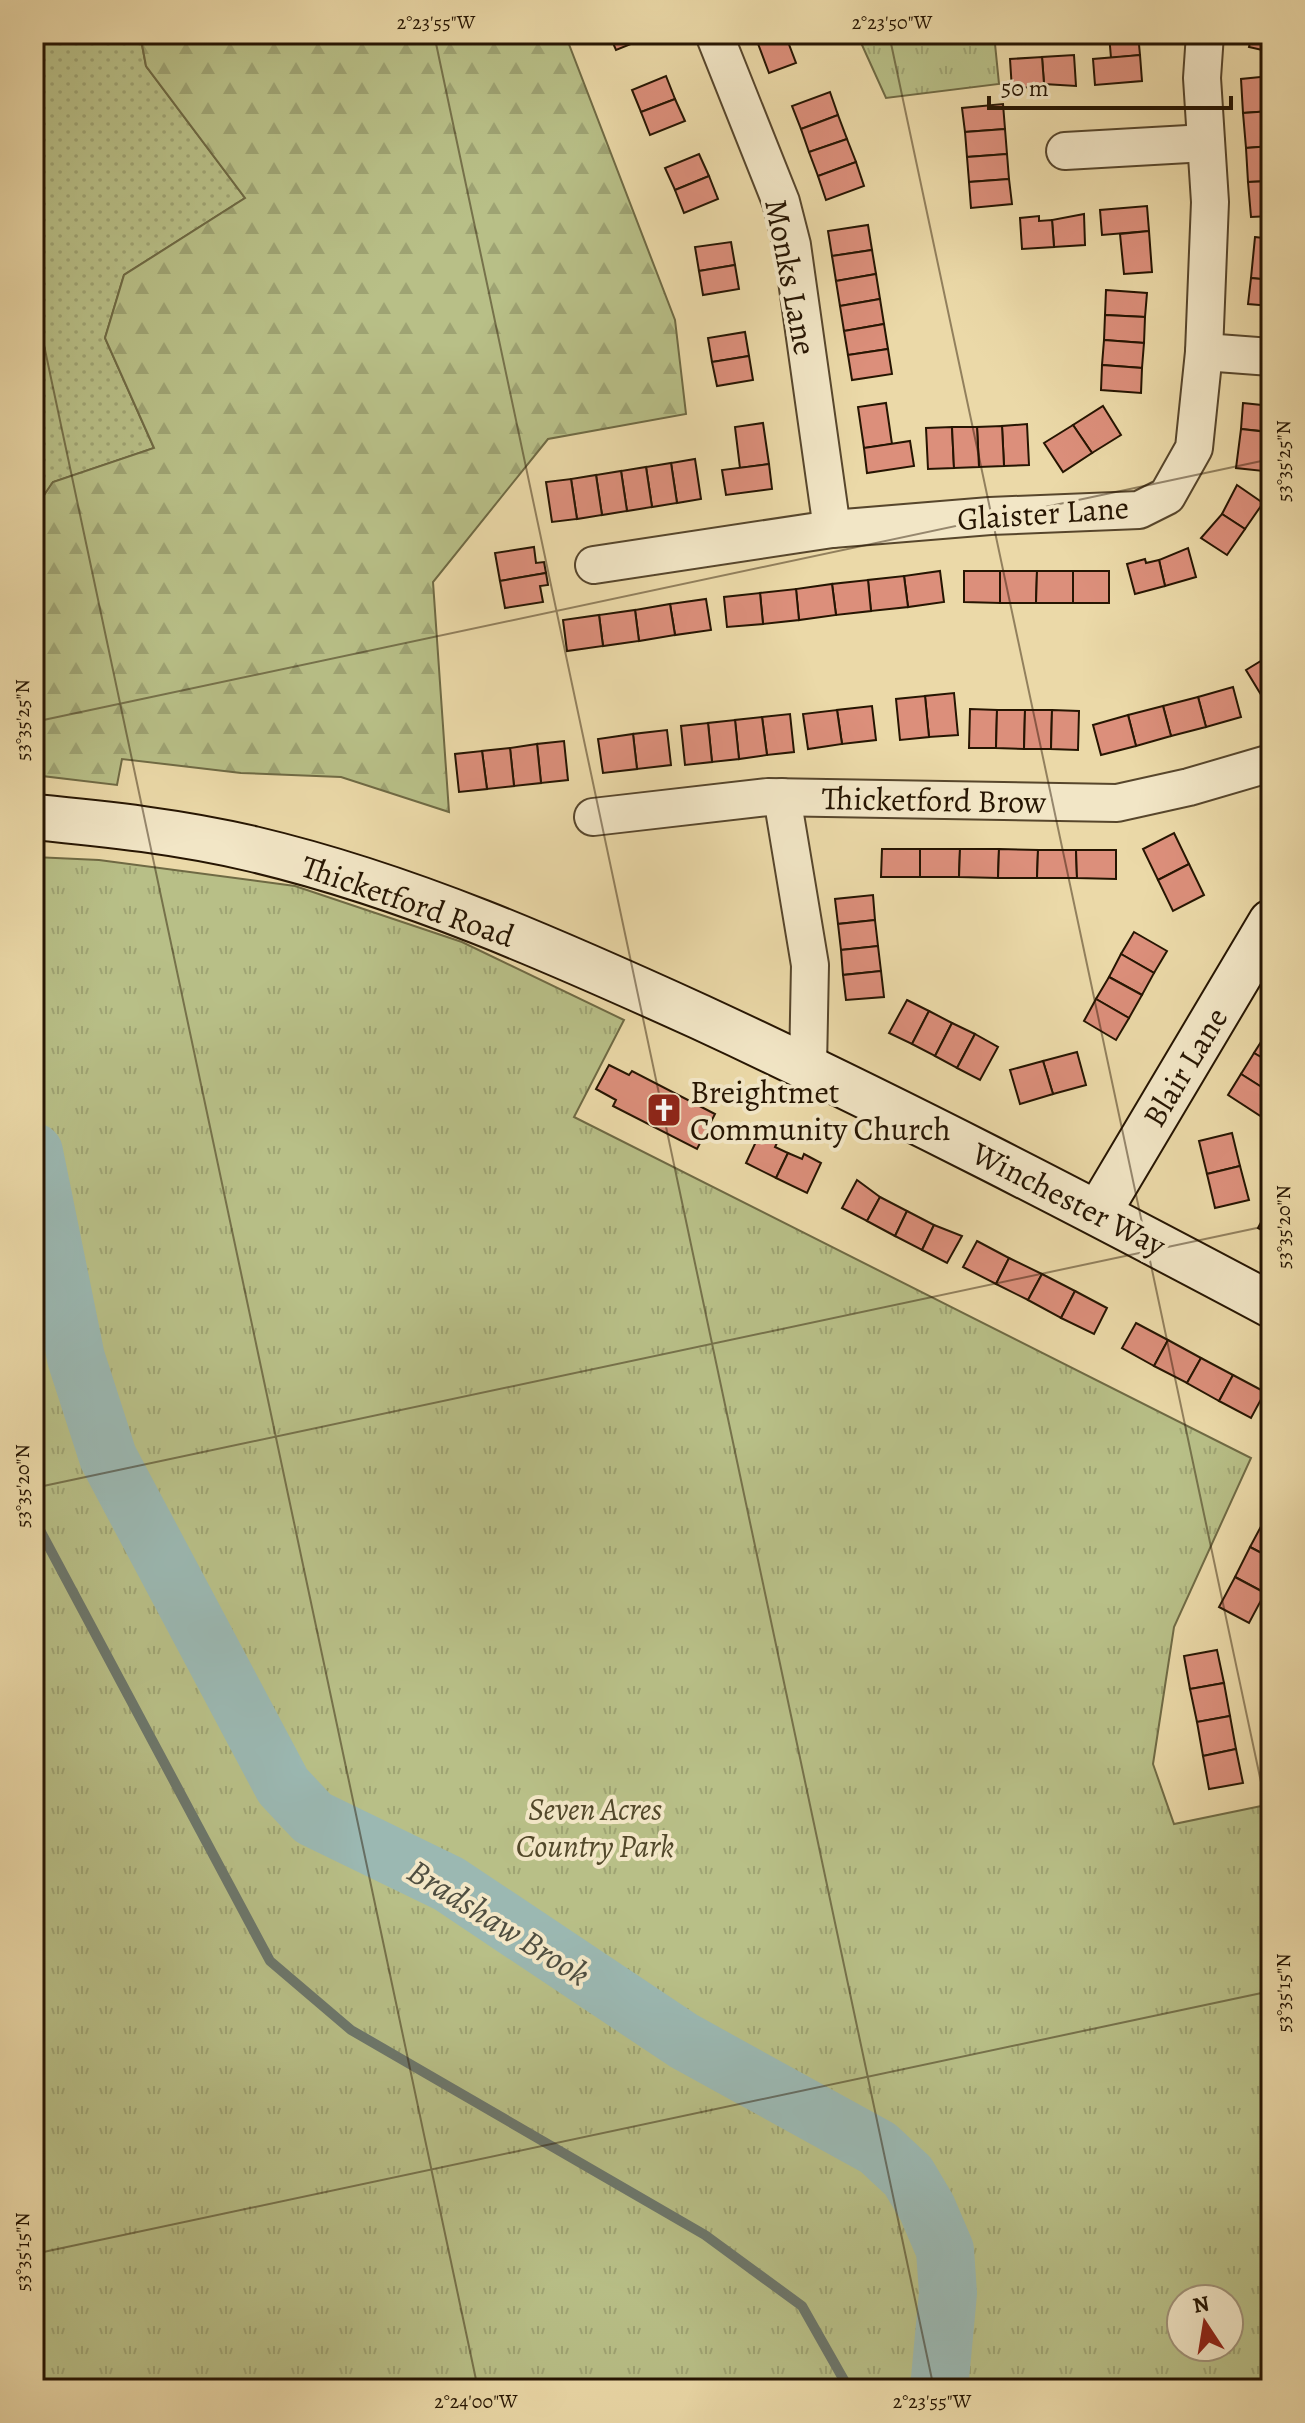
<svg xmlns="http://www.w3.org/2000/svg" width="1305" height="2423" font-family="Alegreya,serif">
<defs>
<pattern id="grass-dots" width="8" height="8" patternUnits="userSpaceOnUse" patternTransform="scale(2)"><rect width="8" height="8" fill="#b8bf87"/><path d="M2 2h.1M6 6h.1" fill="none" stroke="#9ea373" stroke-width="1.8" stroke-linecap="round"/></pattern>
<pattern id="forest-firs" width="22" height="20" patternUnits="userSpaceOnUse" patternTransform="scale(2)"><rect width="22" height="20" fill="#b8bf87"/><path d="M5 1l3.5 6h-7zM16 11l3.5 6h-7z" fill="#9ea373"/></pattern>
<pattern id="park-tufts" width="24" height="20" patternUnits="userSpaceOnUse" patternTransform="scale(2)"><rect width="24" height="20" fill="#b8bf87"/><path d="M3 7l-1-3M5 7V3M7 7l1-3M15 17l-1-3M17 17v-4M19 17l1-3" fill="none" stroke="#9ea373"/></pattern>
</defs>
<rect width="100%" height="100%" fill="#ebd9a8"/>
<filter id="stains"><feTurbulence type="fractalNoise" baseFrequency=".0025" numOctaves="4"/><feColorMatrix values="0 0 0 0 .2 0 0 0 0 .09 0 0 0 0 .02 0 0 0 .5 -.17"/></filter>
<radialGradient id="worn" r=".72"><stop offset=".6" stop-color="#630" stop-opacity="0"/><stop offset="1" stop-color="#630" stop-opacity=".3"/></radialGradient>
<polygon fill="url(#grass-dots)" stroke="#6f6a44" stroke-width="2" points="34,34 140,34 146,66 245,198 124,275 105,338 154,448 53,482 34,510"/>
<polygon fill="url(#forest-firs)" stroke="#6f6a44" stroke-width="2" points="140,34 565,34 675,320 686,414 548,439 433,582 449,812 341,777 241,773 122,759 117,785 34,775 34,510 53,482 154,448 105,338 124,275 245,198 146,66"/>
<g fill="url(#park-tufts)" stroke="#6f6a44" stroke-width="2" fill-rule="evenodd">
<polygon points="857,34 994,34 999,84 886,98"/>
<path d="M34,857L99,860L295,886L462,942L624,1020L574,1117L1251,1458L1174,1627L1153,1764L1174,1824L1271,1804V2389H34ZM1181,2299H1229V2347H1181Z"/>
</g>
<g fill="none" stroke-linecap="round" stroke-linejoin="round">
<polyline stroke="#6c776c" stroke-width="10" points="34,1519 270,1961 351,2030 705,2235 802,2306 849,2389"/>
<polyline stroke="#9bb8b2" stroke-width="58" points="34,1152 76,1358 108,1457 283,1786 313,1818 449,1884 684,2041 878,2148 908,2176 927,2208 945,2250 948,2293 939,2389"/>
</g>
<g fill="#dc8f7b" stroke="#261502" stroke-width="2">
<polygon points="609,34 649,34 651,36 616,50"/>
<polygon points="775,34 785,34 796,63 769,73 757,41"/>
<polygon points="1109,34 1138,34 1140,55 1111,58"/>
<polygon points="1252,34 1271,34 1271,52 1249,47"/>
<polygon points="1074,55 1076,86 1044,84 1042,57"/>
<polygon points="1140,55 1142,81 1095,85 1093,59"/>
<polygon points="1042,57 1044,84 1012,90 1010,59"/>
<polygon points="666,76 675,99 641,112 632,90"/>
<polygon points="1270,76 1271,111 1243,113 1241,79"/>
<polygon points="830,92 838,115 801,129 792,106"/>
<polygon points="675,99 685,121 650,135 641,112"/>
<polygon points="1003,104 1005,129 965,132 962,108"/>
<polygon points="1271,111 1271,146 1246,148 1243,113"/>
<polygon points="838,115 847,139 809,152 801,129"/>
<polygon points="1005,129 1007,154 967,157 965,132"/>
<polygon points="847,139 856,162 818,176 809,152"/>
<polygon points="1271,146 1271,181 1248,182 1246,148"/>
<polygon points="699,154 709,176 675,190 665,168"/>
<polygon points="1007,154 1009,179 969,182 967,157"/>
<polygon points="856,162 864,186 826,200 818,176"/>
<polygon points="709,176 718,199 684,213 675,190"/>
<polygon points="1009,179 1012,204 971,208 969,182"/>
<polygon points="1271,181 1271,216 1251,217 1248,182"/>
<polygon points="1147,206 1149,231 1102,235 1100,210"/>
<polygon points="1084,214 1085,245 1054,247 1052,220"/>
<polygon points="1039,216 1039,221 1052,220 1054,247 1022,249 1020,218"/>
<polygon points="868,225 872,250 832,256 828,231"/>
<polygon points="1149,231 1152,272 1124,274 1120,234"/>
<polygon points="1255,237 1271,239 1271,280 1251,278"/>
<polygon points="731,242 735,265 699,271 695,247"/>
<polygon points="872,250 876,274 836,281 832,256"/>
<polygon points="735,265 739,289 703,295 699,271"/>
<polygon points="876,274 880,299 840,306 836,281"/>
<polygon points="1251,278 1271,280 1271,306 1248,304"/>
<polygon points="1106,290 1147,293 1145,317 1105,315"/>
<polygon points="880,299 884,324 844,331 840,306"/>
<polygon points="1105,315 1145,317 1144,343 1104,340"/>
<polygon points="884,324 888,349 848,355 844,331"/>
<polygon points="745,332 749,356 712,362 708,338"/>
<polygon points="1104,340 1144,343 1142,368 1102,365"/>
<polygon points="888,349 892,374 852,380 848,355"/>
<polygon points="749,356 753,380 717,386 712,362"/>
<polygon points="1102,365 1142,368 1141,393 1101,390"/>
<polygon points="886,403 892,444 864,448 858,407"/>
<polygon points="1243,403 1271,406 1271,432 1241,429"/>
<polygon points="1103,406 1121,435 1092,453 1073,425"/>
<polygon points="763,423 769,464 740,468 735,427"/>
<polygon points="1027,424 1029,465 1004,466 1002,426"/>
<polygon points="1073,425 1092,453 1063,472 1044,443"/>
<polygon points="1002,426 1004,466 979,467 977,427"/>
<polygon points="952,427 954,468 928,469 926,428"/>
<polygon points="952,427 977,427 979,467 954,468"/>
<polygon points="1241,429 1267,432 1263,471 1236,468"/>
<polygon points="910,441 914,466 867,473 864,448"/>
<polygon points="695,459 701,499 677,503 671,463"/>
<polygon points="671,463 677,503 652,507 646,467"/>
<polygon points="769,464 772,489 726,495 722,470"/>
<polygon points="646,467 652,507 627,511 621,471"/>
<polygon points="621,471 627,511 602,515 596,475"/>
<polygon points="596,475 602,515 577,519 571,479"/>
<polygon points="571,479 577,519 552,522 546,482"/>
<polygon points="1237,485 1263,503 1245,529 1222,514"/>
<polygon points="1222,514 1245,529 1227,555 1201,538"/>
<polygon points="534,547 536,563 544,562 546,573 500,581 495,553"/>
<polygon points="1188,548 1196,577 1165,586 1159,560"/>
<polygon points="1145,559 1146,563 1159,560 1165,586 1135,594 1127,564"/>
<polygon points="940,571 944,602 908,607 904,576"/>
<polygon points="964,571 1000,571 1000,603 964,602"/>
<polygon points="1000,571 1037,571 1036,603 1000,603"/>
<polygon points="1037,571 1073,571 1073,603 1036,603"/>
<rect x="1073" y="571" width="36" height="32"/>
<polygon points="546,573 548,585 540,586 543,602 505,608 500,581"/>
<polygon points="904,576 908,607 871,611 868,580"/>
<polygon points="868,580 871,611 836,615 832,584"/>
<polygon points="832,584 836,615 799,620 796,589"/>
<polygon points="796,589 799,620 763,624 760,593"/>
<polygon points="760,593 763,624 727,627 724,597"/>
<polygon points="706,599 711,630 675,635 670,604"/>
<polygon points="670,604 675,635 639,641 635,610"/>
<polygon points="635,610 639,641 603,646 599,615"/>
<polygon points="599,615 603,646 567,651 563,620"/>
<polygon points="1269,656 1271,700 1266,703 1246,670"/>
<polygon points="1233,687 1241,717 1206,727 1198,697"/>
<polygon points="954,693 958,735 929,737 925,696"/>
<polygon points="925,696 929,737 900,740 896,699"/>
<polygon points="1198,697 1206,727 1171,736 1163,706"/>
<polygon points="872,706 876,740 842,744 837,710"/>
<polygon points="1163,706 1171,736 1136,746 1128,715"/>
<polygon points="970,709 997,710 996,748 969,748"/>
<polygon points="837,710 842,744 808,749 803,714"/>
<polygon points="997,710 1025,710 1024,749 996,748"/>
<polygon points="1025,710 1052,710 1051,749 1024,749"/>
<polygon points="1052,710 1079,711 1078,750 1051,749"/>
<polygon points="790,714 794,752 767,755 762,717"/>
<polygon points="1128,715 1136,746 1101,755 1093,725"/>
<polygon points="762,717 767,755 739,759 735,720"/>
<polygon points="735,720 739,759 712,762 708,723"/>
<polygon points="708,723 712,762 685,765 681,726"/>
<polygon points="667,730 671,765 637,769 633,734"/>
<polygon points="633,734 637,769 603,773 598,739"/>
<polygon points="564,741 568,780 541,783 537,744"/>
<polygon points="537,744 541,783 514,786 510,748"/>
<polygon points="510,748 514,786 487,789 482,751"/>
<polygon points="482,751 487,789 459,792 455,754"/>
<polygon points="1174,833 1189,864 1158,880 1143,849"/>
<polygon points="882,849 920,849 920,877 881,877"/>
<polygon points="920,849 960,849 959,877 920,877"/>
<polygon points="960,849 999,849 998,878 959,877"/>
<polygon points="999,849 1038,850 1037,878 998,878"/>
<polygon points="1038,850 1076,850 1077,878 1037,878"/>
<polygon points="1076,850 1116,850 1116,879 1077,878"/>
<polygon points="1189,864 1204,895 1173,911 1158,880"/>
<polygon points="873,895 875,920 838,924 835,899"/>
<polygon points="875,920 878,946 841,950 838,924"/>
<polygon points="1134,932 1167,951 1154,973 1121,954"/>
<polygon points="878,946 881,971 843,975 841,950"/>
<polygon points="1121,954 1154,973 1142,995 1109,977"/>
<polygon points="881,971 884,997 846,1000 843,975"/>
<polygon points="1109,977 1142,995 1129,1018 1096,999"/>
<polygon points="1096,999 1129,1018 1116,1040 1084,1021"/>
<polygon points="907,1000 929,1011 912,1044 889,1033"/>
<polygon points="929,1011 952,1023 935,1056 912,1044"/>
<polygon points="952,1023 975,1034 957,1068 935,1056"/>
<polygon points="1268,1031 1271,1033 1271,1063 1254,1053"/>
<polygon points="975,1034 998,1047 980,1080 957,1068"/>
<polygon points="1077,1052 1086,1085 1053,1094 1043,1061"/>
<polygon points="1254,1053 1271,1063 1271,1093 1241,1074"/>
<polygon points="1043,1061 1053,1094 1020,1104 1010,1070"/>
<polygon points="609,1065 629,1075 632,1071 715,1114 697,1149 613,1106 616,1100 596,1089"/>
<polygon points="1241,1074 1271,1093 1271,1102 1262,1117 1228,1095"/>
<polygon points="760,1133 778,1141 775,1147 788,1153 776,1178 746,1163"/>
<polygon points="1232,1133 1240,1166 1207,1174 1199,1141"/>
<polygon points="788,1153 802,1159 804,1154 821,1163 807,1193 776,1178"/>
<polygon points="1240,1166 1249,1200 1215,1208 1207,1174"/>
<polygon points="857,1180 880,1197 867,1221 842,1208"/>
<polygon points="880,1197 907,1211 895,1236 867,1221"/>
<polygon points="1271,1203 1271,1235 1258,1228"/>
<polygon points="907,1211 934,1225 922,1250 895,1236"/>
<polygon points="934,1225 962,1236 947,1263 922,1250"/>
<polygon points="977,1241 1009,1258 996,1284 963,1267"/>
<polygon points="1009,1258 1042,1274 1028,1300 996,1284"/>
<polygon points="1042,1274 1075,1291 1061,1318 1028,1300"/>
<polygon points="1075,1291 1107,1308 1094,1334 1061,1318"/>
<polygon points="1136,1323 1168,1340 1154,1366 1122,1348"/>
<polygon points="1168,1340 1201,1358 1187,1383 1154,1366"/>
<polygon points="1201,1358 1233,1375 1219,1401 1187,1383"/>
<polygon points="1233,1375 1265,1392 1251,1418 1219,1401"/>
<polygon points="1266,1517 1271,1519 1271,1558 1250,1547"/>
<polygon points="1250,1547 1271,1558 1271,1582 1265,1593 1235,1577"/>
<polygon points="1235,1577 1265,1593 1249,1623 1219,1607"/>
<polygon points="1217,1650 1224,1683 1190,1689 1184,1656"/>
<polygon points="1224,1683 1230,1716 1197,1722 1190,1689"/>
<polygon points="1230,1716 1236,1749 1203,1756 1197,1722"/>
<polygon points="1236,1749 1243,1783 1209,1789 1203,1756"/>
</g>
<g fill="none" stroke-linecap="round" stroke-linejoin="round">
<defs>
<g id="street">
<polyline points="714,34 781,202 792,245 832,529"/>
<polyline points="1065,151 1206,143"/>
<polyline points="1204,352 1271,357"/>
<polyline points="594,565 832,529 990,516 1139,510 1167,496 1194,448 1204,352 1210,202 1202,78 1205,34"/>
<polyline points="782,797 810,965 808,1067"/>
<polyline points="593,817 768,797 1117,803 1189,787 1271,763"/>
</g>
<g id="secondary">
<path d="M34,817C108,824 181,832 253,849C409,886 555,951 700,1017C894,1107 1083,1205 1271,1305"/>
<polyline points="1098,1213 1271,922"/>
</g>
</defs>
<use href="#street" stroke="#57462c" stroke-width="40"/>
<use href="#secondary" stroke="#261502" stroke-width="48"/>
<use href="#street" stroke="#f2e6c6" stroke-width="36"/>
<use href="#secondary" stroke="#f2e6c6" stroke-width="44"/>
</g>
<path fill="none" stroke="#261502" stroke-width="2" stroke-opacity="0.45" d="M434,34L934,2389M889,34L1271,1829M34,298L478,2389M34,722L1271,459M34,1488L1271,1225M34,2254L1271,1991"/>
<defs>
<symbol id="church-square" viewBox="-11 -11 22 22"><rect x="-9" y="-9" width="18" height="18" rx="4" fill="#8f2418" stroke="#f2e6c6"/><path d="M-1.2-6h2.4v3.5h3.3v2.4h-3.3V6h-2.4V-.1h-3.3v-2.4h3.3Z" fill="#fff"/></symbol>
</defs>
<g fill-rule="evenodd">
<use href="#church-square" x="644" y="1090" width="40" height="40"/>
</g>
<g text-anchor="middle" stroke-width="8" stroke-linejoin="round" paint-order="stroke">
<g font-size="32" fill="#261502" stroke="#f2e6c6">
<text transform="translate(791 277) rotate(79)" y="11">Monks Lane</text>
<text transform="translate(1043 513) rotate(-4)" y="11">Glaister Lane</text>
<text transform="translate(934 800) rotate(1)" y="11">Thicketford Brow</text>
<text transform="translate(408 901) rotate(19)" y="11">Thicketford Road</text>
<text transform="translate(1185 1067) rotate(-59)" y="11">Blair Lane</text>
<text transform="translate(1069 1199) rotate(27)" y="11">Winchester Way</text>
</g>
<g font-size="32" fill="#261502" stroke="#f2e6c6" text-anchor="start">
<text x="690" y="1103">Breightmet<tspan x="690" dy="37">Community Church</tspan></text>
</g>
<g font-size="32" font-style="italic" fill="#52482a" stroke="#f2e6c6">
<text x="595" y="1820">Seven Acres<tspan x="595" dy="37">Country Park</tspan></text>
</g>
<g font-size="34" font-style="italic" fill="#4f4e40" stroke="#f2e6c6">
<text transform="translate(499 1922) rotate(32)" y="12">Bradshaw Brook</text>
</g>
</g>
<rect width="1305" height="2423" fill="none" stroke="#ebd9a8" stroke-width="88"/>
<g transform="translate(1205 2323) rotate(348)"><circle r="38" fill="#f2e6c6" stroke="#a09278" stroke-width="2"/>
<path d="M0-6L14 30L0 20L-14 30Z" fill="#8f2418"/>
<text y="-12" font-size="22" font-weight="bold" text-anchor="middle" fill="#261502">N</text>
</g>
<path d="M989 96v12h242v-12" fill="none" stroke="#261502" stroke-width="4"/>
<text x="1001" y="96" font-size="24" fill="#261502" stroke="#f2e6c6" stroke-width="6" paint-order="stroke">50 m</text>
<rect x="44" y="44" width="1217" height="2335" fill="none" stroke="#261502" stroke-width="3"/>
<g font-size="20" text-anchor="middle" fill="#261502">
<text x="436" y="29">2°23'55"W</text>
<text x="892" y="29">2°23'50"W</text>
<text transform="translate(1283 461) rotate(-90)" y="7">53°35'25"N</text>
<text transform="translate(22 720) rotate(-90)" y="7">53°35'25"N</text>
<text transform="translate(1283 1227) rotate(-90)" y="7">53°35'20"N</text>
<text transform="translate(22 1486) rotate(-90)" y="7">53°35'20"N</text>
<text transform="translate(1283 1993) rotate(-90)" y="7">53°35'15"N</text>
<text transform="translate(22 2252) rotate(-90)" y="7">53°35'15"N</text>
<text x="476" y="2408">2°24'00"W</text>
<text x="932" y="2408">2°23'55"W</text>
</g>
<rect width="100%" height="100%" filter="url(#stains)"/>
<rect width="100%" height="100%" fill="url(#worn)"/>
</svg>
